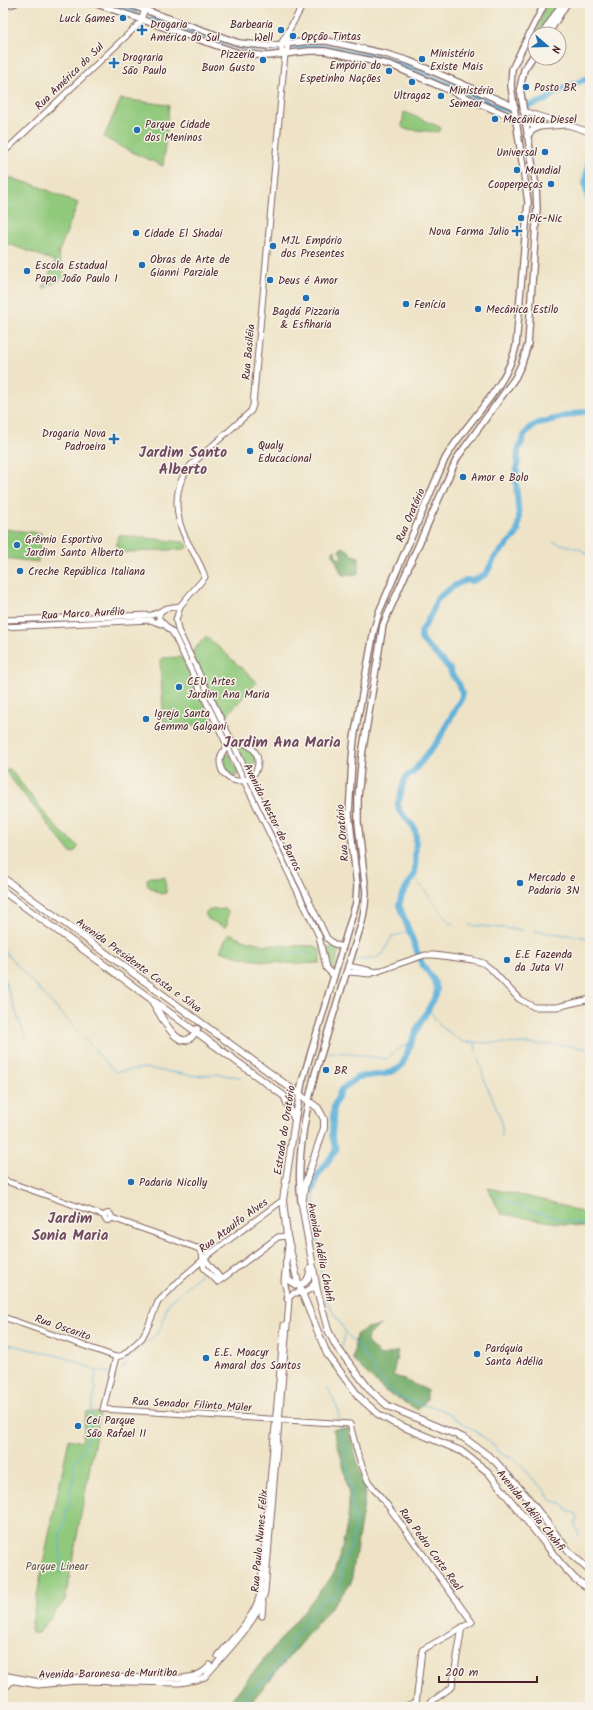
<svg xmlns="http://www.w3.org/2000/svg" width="593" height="1710" font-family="Kalam,sans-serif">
<rect width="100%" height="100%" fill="#f7f3e8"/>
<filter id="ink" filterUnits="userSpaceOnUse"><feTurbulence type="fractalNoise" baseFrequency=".025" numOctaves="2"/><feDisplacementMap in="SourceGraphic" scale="8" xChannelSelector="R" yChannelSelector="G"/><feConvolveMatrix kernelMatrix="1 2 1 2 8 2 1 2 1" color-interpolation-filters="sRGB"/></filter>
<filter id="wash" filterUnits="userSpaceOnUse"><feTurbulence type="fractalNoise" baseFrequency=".012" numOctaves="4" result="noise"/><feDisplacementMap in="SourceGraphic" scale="16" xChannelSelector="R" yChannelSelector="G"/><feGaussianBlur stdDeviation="0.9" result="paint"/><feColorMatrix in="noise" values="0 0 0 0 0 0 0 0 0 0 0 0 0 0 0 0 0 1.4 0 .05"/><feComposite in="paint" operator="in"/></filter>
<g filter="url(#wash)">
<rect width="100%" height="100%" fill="#eee3c6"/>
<g fill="#90c97c" stroke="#6d7454">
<polygon points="546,3 560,3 541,32 536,34"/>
<polygon points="121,99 169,105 163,166 121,147 104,137"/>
<polygon points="404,112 440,127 441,130 439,132 404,129 402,126"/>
<polygon points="3,176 35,185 78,203 58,254 65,277 43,289 55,261 3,242"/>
<polygon points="3,529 41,533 38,562 3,558"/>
<polygon points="118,535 183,542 187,544 188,547 184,549 116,553"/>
<polygon points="206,636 256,681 256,683 225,717 223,717 192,655 193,651"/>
<polygon points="180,657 183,659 212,720 211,724 166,727 164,725 160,661 163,658"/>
<path d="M241,745C251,747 262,762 250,770L248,769L238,748Z"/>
<path d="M227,754L230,755L238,772L237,776C227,776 222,766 223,757Z"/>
<polygon points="9,768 56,827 79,847 73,853 70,852 5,771"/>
<polygon points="151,877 165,877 166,893 161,894 148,886 147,879"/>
<polygon points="225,909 228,912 227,924 225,927 208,919 205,913 208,910"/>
<path d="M229,933L242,939L265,945L316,946L320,950V963C288,965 250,962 220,951Z"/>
<path d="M330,947H336L339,950L333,972C327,967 324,953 330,947Z"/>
<polygon points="488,1188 551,1202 584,1213 590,1213 590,1228 501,1214"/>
<polygon points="86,1412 100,1413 65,1600 38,1633 32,1633 31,1627 50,1529 69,1439 82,1442"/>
</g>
<g fill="#74ad6c" stroke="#5f664c">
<polygon points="342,547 348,550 352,555 359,557 359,574 342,575 332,552 335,550 336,556 341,559 342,557 339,550"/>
<polygon points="381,1325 368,1335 367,1342 380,1356 398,1351 393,1375 427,1390 427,1399 418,1410 385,1391 353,1360 356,1335 368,1327 372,1328"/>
<path d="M348,1428L365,1489L364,1503L351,1583L247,1707H225L333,1575C342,1552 352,1513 348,1489C345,1469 339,1449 333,1429Z"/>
</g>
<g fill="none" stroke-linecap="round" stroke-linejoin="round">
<g stroke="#60b2db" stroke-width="1">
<polyline points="519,530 522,531"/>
<polyline points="554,542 580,549 590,557"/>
<polyline points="413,878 423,888 449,922 454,924"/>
<polyline points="469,925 522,930"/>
<polyline points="535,931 590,938"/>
<polyline points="3,950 115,1072 144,1068 197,1076 214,1074 240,1077"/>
<polyline points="283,953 314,953"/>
<polyline points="356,960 374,959 383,954 392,936 403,934 408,929"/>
<polyline points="3,976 26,1040"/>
<polyline points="429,1009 440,1026 463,1042 564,1045 590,1049"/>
<polyline points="475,1043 476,1051"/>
<polyline points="324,1053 338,1052 386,1059 400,1048 411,1043"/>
<path d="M478,1058C481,1067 483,1077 486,1085C493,1101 504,1118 502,1136"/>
<polyline points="314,1187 314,1199 321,1276 327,1301 346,1333 357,1345 388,1389 403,1399 440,1409 472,1429 493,1444 500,1453 512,1458 520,1464 532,1479 543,1488 551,1500 562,1504 566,1509 576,1514 577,1520 575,1523 579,1536"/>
<path d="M494,1193C509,1207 569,1222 590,1226"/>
<polyline points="3,1344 12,1345 63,1357 82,1364 96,1371 110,1373"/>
<polyline points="342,1347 345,1334"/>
<polyline points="115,1372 122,1369 136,1352 155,1336 160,1329 168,1304 204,1271"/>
<polyline points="328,1389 338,1409 339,1422"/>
<path d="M60,1573C63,1560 59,1551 60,1538C61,1530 67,1518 66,1510L71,1507C69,1500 71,1495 70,1488L74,1481V1463L83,1451L89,1433L92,1405L96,1388L94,1382L96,1372"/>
<polyline points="239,1707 244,1697 250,1691 271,1676 287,1654 293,1639 319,1603 336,1593 339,1589 342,1564 344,1557 351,1548 355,1527 355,1518 351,1505 351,1488 340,1425"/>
</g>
<g stroke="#60b2db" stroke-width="6">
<polyline points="111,3 135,12"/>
<path d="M153,18C193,32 233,52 276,49"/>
<path d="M291,48C351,41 405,65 459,89C473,95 494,108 509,110"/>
<polyline points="525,107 546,100 556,92 590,77"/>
<polyline points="590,153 585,184 590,207"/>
<polyline points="311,1190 314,1187 317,1176 336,1150 332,1135 334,1106 341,1090 358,1077 385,1074 398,1069 402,1065 417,1029 436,995 437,989 434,980 422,964 399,905 402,895 415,874 416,834 414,827 399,811 398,804 404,781 407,776 412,773 438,741 462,697 462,693 459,684 452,675 450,669 421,639 421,633 433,610 437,599 454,586 466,580 473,581 486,574 495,557 517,534 519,519 516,483 518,451 525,434 531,427 539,423 590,410"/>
</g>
</g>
</g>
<g filter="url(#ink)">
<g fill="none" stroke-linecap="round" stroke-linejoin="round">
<defs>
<g id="secondary">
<polyline points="542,34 562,3"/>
<polyline points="526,42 535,38"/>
<polyline points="285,54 282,52 281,44 304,3"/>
<polyline points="285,54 287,50 289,33"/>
<polyline points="523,111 590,132"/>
<polyline points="525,123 539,127 566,125"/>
<polyline points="3,153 140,23 147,3"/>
<path d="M180,606C171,608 158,606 159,619L173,633L319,936L326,968L334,976"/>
<path d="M177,617L180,606L205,577C201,564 193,552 187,541C174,516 172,487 191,465L251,411L253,405L285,54"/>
<polyline points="176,619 178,630 327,938 334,944 343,947"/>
<polyline points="3,620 152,615 161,611"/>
<polyline points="3,627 150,620 161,624"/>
<circle cx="239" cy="762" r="19"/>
<polyline points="348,966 377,972"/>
<polyline points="346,973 350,972 370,974 413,959 425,955 434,955 473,960 483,963 491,969 519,999 534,1007 557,1007 590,999"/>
<polyline points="3,1180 105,1216"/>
<circle cx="108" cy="1217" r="3.5"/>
<polyline points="112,1218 211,1253"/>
<polyline points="198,1248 202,1253 204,1268 218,1282 278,1237 287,1236"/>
<polyline points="204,1258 221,1279"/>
<polyline points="287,1299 294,1293 301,1293"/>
<polyline points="3,1317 116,1357"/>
<polyline points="116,1357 103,1409 350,1424 358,1455 368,1481 388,1506 472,1622 422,1650 416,1703"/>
<polyline points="116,1357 123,1355 142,1338 149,1324 158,1302 182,1278 211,1253 283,1200"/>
<polyline points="262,1616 263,1603"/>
<path d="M218,1656C233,1637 255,1618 260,1593L284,1325"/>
<path d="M3,1675L40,1682L81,1677L181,1678C193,1677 202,1675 210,1665"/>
<path d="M3,1679L38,1685L77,1681L180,1683L197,1680L205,1677C224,1654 259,1621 265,1592L289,1301L284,1281L288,1245"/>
<polyline points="3,1690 12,1681"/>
<path d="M406,1707C411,1702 417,1702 422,1707"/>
<polyline points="424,1707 452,1687 462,1627"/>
</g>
<g id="primary">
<polyline points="94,3 238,53 267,56 309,51 325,51 391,65 518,120"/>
<polyline points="125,3 239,43 268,46 309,41 327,41 386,54 409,61 515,107"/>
<polyline points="3,6 15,3"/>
<polyline points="548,34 567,3"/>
<polyline points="527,136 533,130 539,127"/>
<path d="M295,1120L302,1082L356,903L357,886L349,814L352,760L354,738L374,630L379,612L445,459C467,420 506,390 516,346L528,202L511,86L512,69L545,3"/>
<path d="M301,1201C296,1160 305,1113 315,1074L362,922L365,905L366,892L358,822V798L362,755L383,625L457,458L515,378L522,363L528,344L537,208L536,187L520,88L524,70L535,53"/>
</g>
<g id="highway">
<polyline points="3,878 318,1108 324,1119 324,1128 305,1184 302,1205 317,1290 328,1330 336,1346 370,1390 388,1406 464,1438 494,1460 528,1498 570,1553 590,1571"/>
<polyline points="3,891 284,1096 295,1120 283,1200 287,1236 298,1283 327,1354 359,1397 378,1414 392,1422 461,1451 488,1472 562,1565 575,1579 590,1589"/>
<path d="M152,1001C160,1013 181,1062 197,1029"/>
<path d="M286,1262L288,1280L296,1285C307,1285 309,1278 311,1268"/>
<polyline points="301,1293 311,1289 315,1282"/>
</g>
</defs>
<use href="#secondary" stroke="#836461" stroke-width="7"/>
<use href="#primary" stroke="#836461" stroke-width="8"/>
<use href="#highway" stroke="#836461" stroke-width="8"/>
<use href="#secondary" stroke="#fff" stroke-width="5"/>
<use href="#primary" stroke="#fff" stroke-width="5.5"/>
<use href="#highway" stroke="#fff" stroke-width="6"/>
</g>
</g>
<g fill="#1f6fb2" stroke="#f7f3e8" stroke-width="1.5">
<circle cx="123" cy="18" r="4"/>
<path d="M140 24h4v4h4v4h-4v4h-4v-4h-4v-4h4z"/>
<circle cx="281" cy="30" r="4"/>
<circle cx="293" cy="36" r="4"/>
<circle cx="422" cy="59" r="4"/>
<circle cx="263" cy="60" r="4"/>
<path d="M112 57h4v4h4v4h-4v4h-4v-4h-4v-4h4z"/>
<circle cx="389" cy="71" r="4"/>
<circle cx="412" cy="82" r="4"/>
<circle cx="526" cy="87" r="4"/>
<circle cx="441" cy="96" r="4"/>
<circle cx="495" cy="119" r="4"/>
<circle cx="137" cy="130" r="4"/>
<circle cx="545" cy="152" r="4"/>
<circle cx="517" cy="170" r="4"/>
<circle cx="551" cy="184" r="4"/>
<circle cx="521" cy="218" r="4"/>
<path d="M515 225h4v4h4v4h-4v4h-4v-4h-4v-4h4z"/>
<circle cx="136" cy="233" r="4"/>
<circle cx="273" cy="246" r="4"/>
<circle cx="142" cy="265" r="4"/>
<circle cx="27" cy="271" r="4"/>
<circle cx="270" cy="280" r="4"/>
<circle cx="306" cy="298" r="4"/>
<circle cx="406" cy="304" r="4"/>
<circle cx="478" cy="309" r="4"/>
<path d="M112 433h4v4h4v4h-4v4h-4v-4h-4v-4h4z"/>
<circle cx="250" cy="451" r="4"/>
<circle cx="463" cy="477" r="4"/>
<circle cx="17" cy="545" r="4"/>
<circle cx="20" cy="571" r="4"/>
<circle cx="179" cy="687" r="4"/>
<circle cx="146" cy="719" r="4"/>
<circle cx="520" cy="883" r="4"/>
<circle cx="507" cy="960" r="4"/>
<circle cx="326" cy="1070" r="4"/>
<circle cx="131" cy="1182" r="4"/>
<circle cx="477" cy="1354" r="4"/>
<circle cx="206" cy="1358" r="4"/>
<circle cx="78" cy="1426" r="4"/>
</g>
<g text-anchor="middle" stroke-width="3" stroke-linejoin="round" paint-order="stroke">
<g font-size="11" fill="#4a1f2b" stroke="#f7f3e8" text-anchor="start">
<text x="115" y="22" text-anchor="end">Luck Games</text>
<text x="150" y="28">Drogaria<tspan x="150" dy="13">América do Sul</tspan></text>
<text x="273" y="28" text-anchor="end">Barbearia<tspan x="273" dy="13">Well</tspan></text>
<text x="301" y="40">Opção Tintas</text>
<text x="430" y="57">Ministério<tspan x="430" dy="13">Existe Mais</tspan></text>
<text x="255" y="58" text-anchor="end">Pizzeria<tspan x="255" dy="13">Buon Gusto</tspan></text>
<text x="122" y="61">Drograria<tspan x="122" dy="13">São Paulo</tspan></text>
<text x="381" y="69" text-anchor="end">Empório do<tspan x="381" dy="13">Espetinho Nações</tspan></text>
<text x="534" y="91">Posto BR</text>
<text x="449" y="94">Ministério<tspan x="449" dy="13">Semear</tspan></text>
<text x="412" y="99" text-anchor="middle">Ultragaz</text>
<text x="503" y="123">Mecânica Diesel</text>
<text x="145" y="128">Parque Cidade<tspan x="145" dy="13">dos Meninos</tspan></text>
<text x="537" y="156" text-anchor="end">Universal</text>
<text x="525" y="174">Mundial</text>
<text x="543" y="188" text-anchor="end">Cooperpeças</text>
<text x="529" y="222">Pic-Nic</text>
<text x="509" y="235" text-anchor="end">Nova Farma Julio</text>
<text x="144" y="237">Cidade El Shadai</text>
<text x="281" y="244">MJL Empório<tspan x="281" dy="13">dos Presentes</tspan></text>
<text x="150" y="263">Obras de Arte de<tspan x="150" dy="13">Gianni Parziale</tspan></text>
<text x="35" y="269">Escola Estadual<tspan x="35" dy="13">Papa João Paulo I</tspan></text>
<text x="278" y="284">Deus é Amor</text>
<text x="414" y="308">Fenícia</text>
<text x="486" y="313">Mecânica Estilo</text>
<text x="306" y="315" text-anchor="middle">Bagdá Pizzaria<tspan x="306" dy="13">&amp; Esfiharia</tspan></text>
<text x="106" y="437" text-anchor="end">Drogaria Nova<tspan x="106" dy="13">Padroeira</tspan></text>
<text x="258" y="449">Qualy<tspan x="258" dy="13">Educacional</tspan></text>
<text x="471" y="481">Amor e Bolo</text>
<text x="25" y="543">Grêmio Esportivo<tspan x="25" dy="13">Jardim Santo Alberto</tspan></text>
<text x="28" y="575">Creche República Italiana</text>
<text x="187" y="685">CEU Artes<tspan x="187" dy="13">Jardim Ana Maria</tspan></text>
<text x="154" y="717">Igreja Santa<tspan x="154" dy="13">Gemma Galgani</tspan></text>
<text x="528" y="881">Mercado e<tspan x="528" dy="13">Padaria 3N</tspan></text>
<text x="515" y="958">E.E Fazenda<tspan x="515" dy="13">da Juta VI</tspan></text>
<text x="334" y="1074">BR</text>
<text x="139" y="1186">Padaria Nicolly</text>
<text x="485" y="1352">Paróquia<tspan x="485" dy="13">Santa Adélia</tspan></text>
<text x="214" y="1356">E.E. Moacyr<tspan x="214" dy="13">Amaral dos Santos</tspan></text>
<text x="86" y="1424">Cei Parque<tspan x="86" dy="13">São Rafael II</tspan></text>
</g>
<g font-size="11" fill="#4a1f2b" stroke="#f7f3e8">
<text transform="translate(69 76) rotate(-44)" y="4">Rua América do Sul</text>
<text transform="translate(248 352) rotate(-85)" y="4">Rua Basiléia</text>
<text transform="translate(410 515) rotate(-67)" y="4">Rua Oratório</text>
<text transform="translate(83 613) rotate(-3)" y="4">Rua Marco Aurélio</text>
<text transform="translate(273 817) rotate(64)" y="4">Avenida Nestor de Barros</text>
<text transform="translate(342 833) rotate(-95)" y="4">Rua Oratório</text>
<text transform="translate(139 965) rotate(36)" y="4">Avenida Presidente Costa e Silva</text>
<text transform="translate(284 1130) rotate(-81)" y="4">Estrada do Oratório</text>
<text transform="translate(233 1225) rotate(-37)" y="4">Rua Ataulfo Alves</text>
<text transform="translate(321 1252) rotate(79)" y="4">Avenida Adélia Chohfi</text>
<text transform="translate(63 1327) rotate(19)" y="4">Rua Oscarito</text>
<text transform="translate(192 1404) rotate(3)" y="4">Rua Senador Filinto Müler</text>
<text transform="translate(531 1510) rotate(51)" y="4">Avenida Adélia Chohfi</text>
<text transform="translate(259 1541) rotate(-85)" y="4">Rua Paulo Nunes Félix</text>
<text transform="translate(431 1549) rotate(54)" y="4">Rua Pedro Corte Real</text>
<text transform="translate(108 1673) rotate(-1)" y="4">Avenida Baronesa de Muritiba</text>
</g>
<g font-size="11" fill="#5f5243" stroke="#f7f3e8">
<text x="57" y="1570">Parque Linear</text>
</g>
<g font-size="15" font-weight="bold" fill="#714b62" stroke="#f7f3e8">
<text x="183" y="457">Jardim Santo<tspan x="183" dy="17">Alberto</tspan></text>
<text x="282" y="747">Jardim Ana Maria</text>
<text x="70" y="1223">Jardim<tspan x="70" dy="17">Sonia Maria</tspan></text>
</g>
</g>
<rect width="593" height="1710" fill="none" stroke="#f7f3e8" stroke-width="16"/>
<g transform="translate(547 46) rotate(110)"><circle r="19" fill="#f7f3e8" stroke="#b29e9c"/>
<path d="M0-3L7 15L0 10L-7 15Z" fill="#1f6fb2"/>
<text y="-6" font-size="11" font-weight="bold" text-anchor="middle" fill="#4a1f2b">N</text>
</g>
<path d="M439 1676v6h98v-6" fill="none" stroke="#4a1f2b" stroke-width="2"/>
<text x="445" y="1676" font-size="12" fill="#4a1f2b" stroke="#f7f3e8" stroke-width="3" paint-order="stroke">200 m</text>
</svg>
